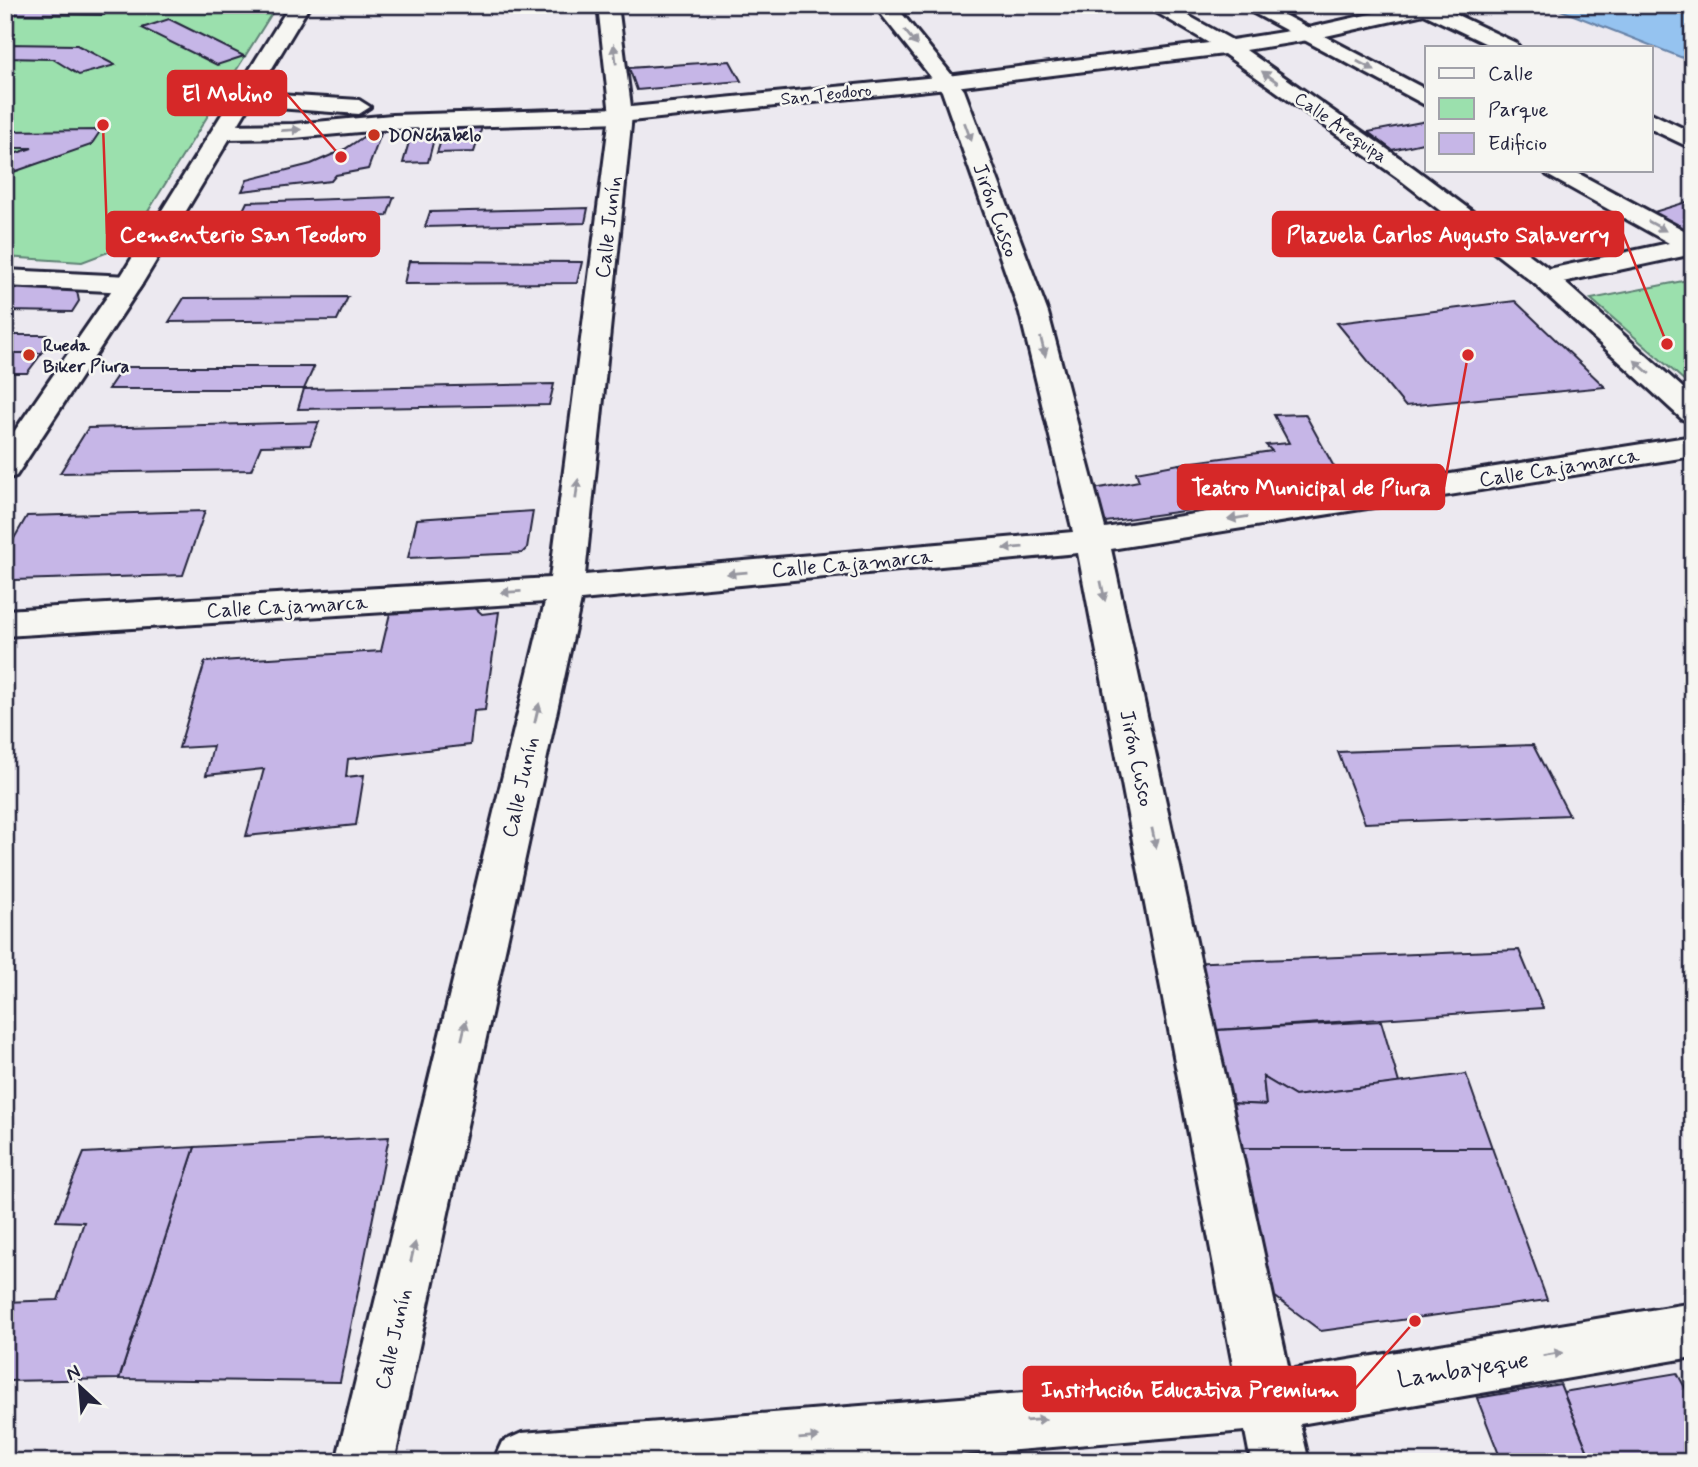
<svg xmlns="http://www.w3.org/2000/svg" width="1698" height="1467" font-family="Mynerve,sans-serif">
<rect width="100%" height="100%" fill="#ece9f0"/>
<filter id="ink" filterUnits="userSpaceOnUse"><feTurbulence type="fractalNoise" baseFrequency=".0143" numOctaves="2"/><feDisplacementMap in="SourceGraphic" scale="14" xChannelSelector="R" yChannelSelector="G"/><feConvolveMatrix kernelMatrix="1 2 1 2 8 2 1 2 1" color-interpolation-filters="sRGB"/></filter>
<g filter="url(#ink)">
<g fill="#9be0ad" stroke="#5e8174" stroke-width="2">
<polygon points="5,5 277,5 127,245 82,262 5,257"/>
<polygon points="1693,279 1693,388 1591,299"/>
</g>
<polygon fill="#95c3f0" stroke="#6783a8" stroke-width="2" points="1548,5 1693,5 1693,62"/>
<g fill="#c6b6e7" stroke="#22223b" stroke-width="2">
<polygon points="5,5 113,5 104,15 5,14"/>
<polygon points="1265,5 1327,5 1330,7 1289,15 1265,12"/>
<polygon points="169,19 244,56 217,65 142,28"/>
<polygon points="5,44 77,45 115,65 79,75 53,59 5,58"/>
<polygon points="730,61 741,81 637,90 629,68"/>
<polygon points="1427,121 1427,142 1392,150 1368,132"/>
<polygon points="437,127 428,162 403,163 413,128"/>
<polygon points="482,127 474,152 437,153 445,128"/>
<polygon points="101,130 91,145 5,175 5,157 32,148 5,148 5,131"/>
<polygon points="372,131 382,131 368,169 336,175 331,181 242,191 247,180 311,164 345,149"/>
<polygon points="394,197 387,216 364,217 360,229 232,233 247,202"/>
<polygon points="1693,200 1693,244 1641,216"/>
<polygon points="588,208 585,223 425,227 430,212"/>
<polygon points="409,261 582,262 577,283 404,284"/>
<polygon points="5,286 77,291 79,301 72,312 5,311"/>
<polygon points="348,297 337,320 169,322 184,298"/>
<polygon points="1515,301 1605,387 1405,406 1337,323"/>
<polygon points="5,335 49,335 42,353 5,353"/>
<polygon points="5,353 42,353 27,373 5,373"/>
<polygon points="123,367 314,367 304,389 108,389"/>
<polygon points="554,384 549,405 298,409 304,389"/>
<polygon points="1305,414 1344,485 1204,508 1179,464 1272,451 1266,445 1289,443 1274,415"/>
<polygon points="319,422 310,445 261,446 251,470 60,473 88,428"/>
<polygon points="1179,464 1204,508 1099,523 1088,490 1139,481 1136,472"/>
<polygon points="205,511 183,575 14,580 5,571 5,554 27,516"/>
<polygon points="533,511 527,548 522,553 408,558 417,519"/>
<polygon points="466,600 482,614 499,612 485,710 474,711 470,745 348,759 346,777 364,775 356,825 246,836 264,769 206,775 213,746 179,748 205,662 381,651 392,605"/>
<polygon points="1533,745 1569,815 1365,823 1338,752"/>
<polygon points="1519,950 1543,1008 1201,1031 1186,963"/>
<polygon points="1381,1021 1399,1083 1295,1096 1263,1077 1266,1105 1228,1103 1201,1031"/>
<polygon points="1466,1074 1492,1148 1240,1148 1228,1103 1266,1105 1263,1077 1295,1096"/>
<polygon points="389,1137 340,1382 119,1379 195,1147"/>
<polygon points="195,1147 119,1379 5,1381 5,1302 58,1300 84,1222 56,1221 84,1153"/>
<polygon points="1240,1148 1492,1148 1547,1300 1321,1331 1266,1290"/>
<polygon points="1677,1373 1693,1402 1693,1462 1592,1462 1563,1392"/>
<polygon points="1560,1384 1592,1462 1502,1462 1477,1398"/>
</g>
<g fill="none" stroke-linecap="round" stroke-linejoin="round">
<defs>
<g id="minor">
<polygon points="598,5 618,5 632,115 585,575 1073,532 1020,313 942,91 874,5 895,5 964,90 1048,313 1105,528 1693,436 1693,456 1111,549 1289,1370 1693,1303 1693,1357 1300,1424 1309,1462 1251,1462 1245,1431 873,1462 493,1462 502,1442 522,1433 1235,1376 1078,553 581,600 394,1462 336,1462 545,602 5,636 5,610 550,578 610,115"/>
<polygon points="1239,5 1265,5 1427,90 1427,106"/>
<polygon points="1543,170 1572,170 1693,235 1693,254 1544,286 1535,284 1531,278 1535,272 1669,243 1547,175"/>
<polygon points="5,270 129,276 138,278 142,284 138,290 129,292 5,286"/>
</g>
<g id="tertiary">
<polygon points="1144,5 1169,5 1232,40 1308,28 1410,5 1436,5 1516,43 1519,47 1493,47 1424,14 1308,40 1246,50 1414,168 1553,272 1693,397 1693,422 1682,419 1535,284 1398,178 1224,54 947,88 621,122 392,129 294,138 222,139 211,132 222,125 294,124 392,115 621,108 947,76 1209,43"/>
<polygon points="244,93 359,100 370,107 359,114 236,105 233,100 236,95"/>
<polygon points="1651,113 1693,133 1693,149 1651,129"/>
</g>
<polygon id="secondary" points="290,5 310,5 142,284 16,476 5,479 5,445 116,284"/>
</defs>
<use href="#minor" stroke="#22223b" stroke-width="6"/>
<use href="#tertiary" stroke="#22223b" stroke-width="6"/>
<use href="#secondary" stroke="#22223b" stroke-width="6"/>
<use href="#minor" fill="#f6f6f2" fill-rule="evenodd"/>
<use href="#tertiary" fill="#f6f6f2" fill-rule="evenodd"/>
<use href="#secondary" fill="#f6f6f2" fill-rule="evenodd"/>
</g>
<defs><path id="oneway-solid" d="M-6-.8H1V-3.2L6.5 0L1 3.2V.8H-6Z" transform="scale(1.75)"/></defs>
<g fill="#9797a0">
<use href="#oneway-solid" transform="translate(911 38) rotate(51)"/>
<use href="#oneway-solid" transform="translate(615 54) rotate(-97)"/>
<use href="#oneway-solid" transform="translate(1366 66) rotate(29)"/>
<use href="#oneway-solid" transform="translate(1270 77) rotate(-145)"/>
<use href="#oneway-solid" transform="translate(291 130) rotate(-3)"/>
<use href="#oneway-solid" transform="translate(968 132) rotate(70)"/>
<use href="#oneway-solid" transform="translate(1657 226) rotate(29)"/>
<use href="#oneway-solid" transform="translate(1043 347) rotate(76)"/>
<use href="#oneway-solid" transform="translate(1642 367) rotate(-138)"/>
<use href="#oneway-solid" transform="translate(577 489) rotate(-83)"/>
<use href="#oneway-solid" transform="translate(1238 518) rotate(171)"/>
<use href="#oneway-solid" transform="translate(1013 548) rotate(175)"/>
<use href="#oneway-solid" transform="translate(737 573) rotate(175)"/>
<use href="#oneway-solid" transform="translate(1103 591) rotate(78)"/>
<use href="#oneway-solid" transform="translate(511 592) rotate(177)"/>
<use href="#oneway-solid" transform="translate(537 713) rotate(-77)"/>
<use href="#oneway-solid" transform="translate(1154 838) rotate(78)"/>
<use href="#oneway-solid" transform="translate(464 1030) rotate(-77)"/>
<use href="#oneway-solid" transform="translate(413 1252) rotate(-77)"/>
<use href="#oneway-solid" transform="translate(1553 1354) rotate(-9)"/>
<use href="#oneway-solid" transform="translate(1036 1420) rotate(-5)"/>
<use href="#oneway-solid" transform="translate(809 1438) rotate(-5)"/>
</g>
</g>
<g fill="#c8321e" stroke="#f6f6f2" stroke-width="2.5">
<circle cx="374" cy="135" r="7"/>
<circle cx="29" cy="355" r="7"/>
</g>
<g text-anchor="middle" stroke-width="5" stroke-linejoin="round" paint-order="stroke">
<g font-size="18" fill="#22223b" stroke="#f6f6f2">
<text transform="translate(826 94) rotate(-6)" y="6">San Teodoro</text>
<text transform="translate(1341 127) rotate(35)" y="6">Calle Arequipa</text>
</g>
<g font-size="18" font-weight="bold" fill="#22223b" stroke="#f6f6f2" text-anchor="start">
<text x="388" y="141">DONchabelo</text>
<text x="43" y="351">Rueda<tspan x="43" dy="21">Biker Piura</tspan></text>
</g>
<g font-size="21" fill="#22223b" stroke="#f6f6f2">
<text transform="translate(996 210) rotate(70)" y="7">Jirón Cusco</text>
<text transform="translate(608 227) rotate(-83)" y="7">Calle Junín</text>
<text transform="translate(1559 467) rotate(-9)" y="7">Calle Cajamarca</text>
<text transform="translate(852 563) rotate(-5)" y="7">Calle Cajamarca</text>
<text transform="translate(287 606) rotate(-3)" y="7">Calle Cajamarca</text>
<text transform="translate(1137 758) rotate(78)" y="7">Jirón Cusco</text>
<text transform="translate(520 787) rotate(-77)" y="7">Calle Junín</text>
<text transform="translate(393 1339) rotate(-77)" y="7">Calle Junín</text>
</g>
<g font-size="24" fill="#22223b" stroke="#f6f6f2">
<text transform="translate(1463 1369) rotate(-9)" y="8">Lambayeque</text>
</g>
</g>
<path fill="none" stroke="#d62828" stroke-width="2.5" d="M341 157L286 93M103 125L107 234M1667 344L1623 234M1468 355L1444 487M1415 1321L1355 1389"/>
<g fill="#d62828" stroke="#f6f6f2" stroke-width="2.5">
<circle cx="341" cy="157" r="7"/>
<circle cx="103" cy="125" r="7"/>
<circle cx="1667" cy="344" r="7"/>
<circle cx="1468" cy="355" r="7"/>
<circle cx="1415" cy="1321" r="7"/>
</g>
<g fill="#d62828" stroke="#d62828" stroke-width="2.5">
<rect x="168" y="71" width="118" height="44" rx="7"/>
<rect x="107" y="212" width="272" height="44" rx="7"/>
<rect x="1273" y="212" width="350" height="44" rx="7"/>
<rect x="1178" y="465" width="266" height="44" rx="7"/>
<rect x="1024" y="1367" width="331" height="44" rx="7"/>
</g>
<g font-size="23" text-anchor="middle" font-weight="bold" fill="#fff">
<text x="227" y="101">El Molino</text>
<text x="243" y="242">Cementerio San Teodoro</text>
<text x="1448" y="242">Plazuela Carlos Augusto Salaverry</text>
<text x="1311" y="495">Teatro Municipal de Piura</text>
<text x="1190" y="1397">Institución Educativa Premium</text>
</g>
<rect width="1698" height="1467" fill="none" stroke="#f6f6f2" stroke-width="28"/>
<rect x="14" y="14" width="1670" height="1439" fill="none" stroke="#22223b" stroke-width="2.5" filter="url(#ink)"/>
<rect x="1425" y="46" width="228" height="126" fill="#f6f6f2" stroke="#a1a1a9" stroke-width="2"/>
<rect x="1439" y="68" width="35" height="10" fill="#f6f6f2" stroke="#a1a1a9" stroke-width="2"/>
<text x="1488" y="80" font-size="21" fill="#22223b">Calle</text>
<rect x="1439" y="98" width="35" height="21" fill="#9be0ad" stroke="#a1a1a9" stroke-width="2"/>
<text x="1488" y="116" font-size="21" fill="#22223b">Parque</text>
<rect x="1439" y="133" width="35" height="21" fill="#c6b6e7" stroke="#a1a1a9" stroke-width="2"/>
<text x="1488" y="150" font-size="21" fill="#22223b">Edificio</text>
<g transform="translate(80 1387) rotate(334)" stroke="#f6f6f2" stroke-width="5" paint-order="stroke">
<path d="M0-5L12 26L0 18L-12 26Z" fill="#22223b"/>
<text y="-10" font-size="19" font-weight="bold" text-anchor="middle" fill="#22223b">N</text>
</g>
</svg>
